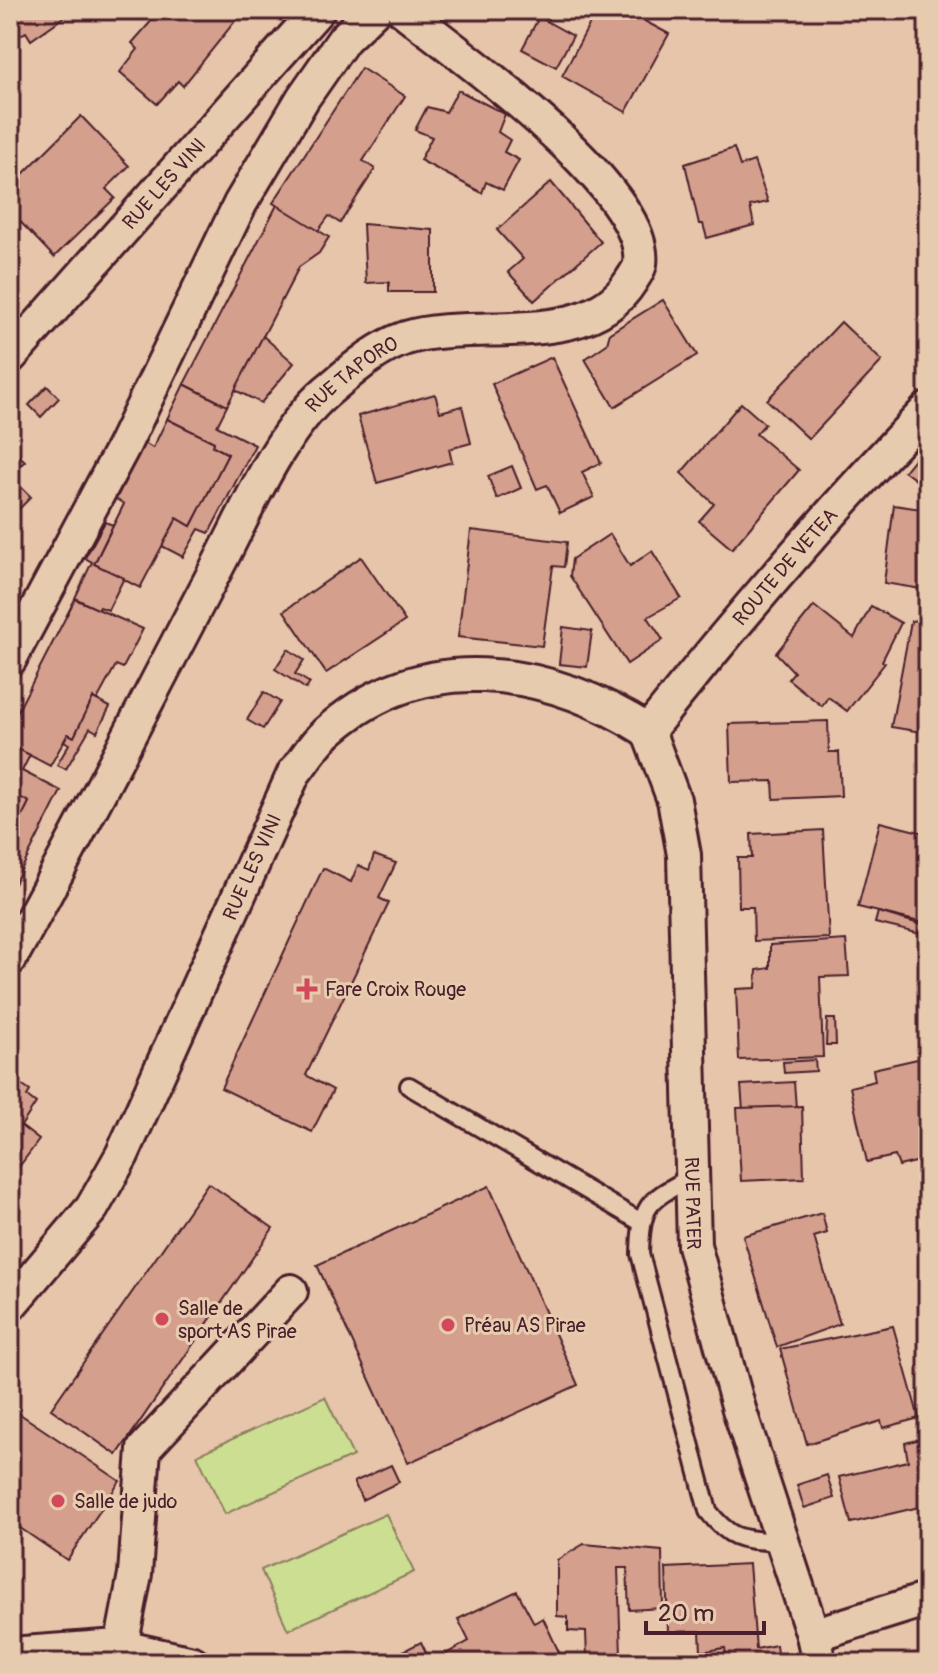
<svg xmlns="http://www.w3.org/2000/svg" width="938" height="1673" font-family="Pangolin,sans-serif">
<rect width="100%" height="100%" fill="#e6c5aa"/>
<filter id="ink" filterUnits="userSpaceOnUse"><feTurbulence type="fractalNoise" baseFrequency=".0125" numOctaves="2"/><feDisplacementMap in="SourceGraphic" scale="16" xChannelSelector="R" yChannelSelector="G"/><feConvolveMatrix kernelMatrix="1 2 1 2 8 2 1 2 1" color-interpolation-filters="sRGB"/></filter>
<g filter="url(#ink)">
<g fill="#ccde92" stroke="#8b7e5e" stroke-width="2">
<polygon points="325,1397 353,1456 225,1514 197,1455"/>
<polygon points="386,1514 414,1572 288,1630 261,1570"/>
</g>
<g fill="#d4a08d" stroke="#4a1f2b" stroke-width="2">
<polygon points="10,10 74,10 31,40 26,32 13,39"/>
<polygon points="161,10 234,10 240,15 183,86 178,81 157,104 120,72 138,49 132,43"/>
<polygon points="597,10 624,10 669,34 626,112 562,76"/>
<polygon points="539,17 573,36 556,67 522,49"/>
<polygon points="361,68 405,96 363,161 375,169 340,223 329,216 318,231 273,203"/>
<polygon points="458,90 505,114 498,132 510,140 504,152 519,160 503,190 486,182 482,193 420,160 432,137 415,130 427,107 446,112"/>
<polygon points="81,116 129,166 106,189 115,198 54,257 10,211 10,187"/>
<polygon points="734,148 740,166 754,161 768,202 750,206 754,225 707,238 703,224 699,224 685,164"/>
<polygon points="551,182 601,242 534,301 508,272 523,259 497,230"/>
<polygon points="277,205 329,237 319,253 299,267 227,406 184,384"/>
<polygon points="363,224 433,230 433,292 389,292 389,282 366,283"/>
<polygon points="10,281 19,289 10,300"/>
<polygon points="663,300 697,355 614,407 585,359 607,344 610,333"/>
<polygon points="841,322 882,361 809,439 767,400"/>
<polygon points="263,336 294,363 261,403 235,390"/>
<polygon points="552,357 601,463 582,472 594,497 560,513 547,485 537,489 492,384"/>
<polygon points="184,384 227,406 217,426 255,445 209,533 199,529 183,557 162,546 177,518 191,526 228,454 213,446 214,442 167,419"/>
<polygon points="47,386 59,398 41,417 29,405"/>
<polygon points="435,394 440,412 462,406 471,443 449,449 452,462 377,483 358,416"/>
<polygon points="741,403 765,424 756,434 799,470 732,549 699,521 714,504 681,473"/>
<polygon points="167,419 214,442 213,446 228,454 191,526 177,518 140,588 94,564 124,504 116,499 144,443 153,448"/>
<polygon points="10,447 25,461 10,476"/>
<polygon points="921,450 928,455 928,473 920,483 904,471"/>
<polygon points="512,466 521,488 497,499 488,476"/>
<polygon points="10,476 31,497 10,518"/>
<polygon points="894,505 928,510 928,590 884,583"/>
<polygon points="105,522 113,525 94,564 124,578 108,610 100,607 98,610 75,598 92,562 85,558"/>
<polygon points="471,530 567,542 564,567 553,566 542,646 458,637"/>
<polygon points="610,534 630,566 652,551 681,598 648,617 663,640 627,664 570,576 572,559"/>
<polygon points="361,557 405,621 326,673 284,611"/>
<polygon points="75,599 143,629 123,668 116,665 97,700 93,698 74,737 68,734 50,766 10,745 10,726"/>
<polygon points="814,606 854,638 871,606 901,623 882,661 885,663 847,711 828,697 822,706 788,679 794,672 776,653"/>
<polygon points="928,618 928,733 891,727 911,621"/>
<polygon points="563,627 592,631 587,667 559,664"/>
<polygon points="288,649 304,660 295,674 310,683 306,689 275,669"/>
<polygon points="264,692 280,702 263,729 247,720"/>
<polygon points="93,698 110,707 97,732 90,728 66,769 57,765 69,744 64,741 68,734 74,737"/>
<polygon points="828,721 829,752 839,752 841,796 774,799 773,781 731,782 729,724"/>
<polygon points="10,745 30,755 22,771 61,791 10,892 10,841 29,802 10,792"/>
<polygon points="10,792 29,802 10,841"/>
<polygon points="880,822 928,834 928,924 858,907"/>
<polygon points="823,830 829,938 754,941 753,907 739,907 738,858 752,858 751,834"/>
<polygon points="374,855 396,863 379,898 389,903 306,1075 333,1090 312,1132 221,1088 323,868 351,882 358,865 369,870"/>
<polygon points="878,912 923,925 921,934 875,923"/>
<polygon points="846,940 849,976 820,977 823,1057 739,1060 736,989 756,988 757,970 770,968 770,945"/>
<polygon points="827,1019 835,1019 836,1045 826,1045"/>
<polygon points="922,1058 928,1081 928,1159 899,1166 895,1156 867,1162 850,1087 875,1081 873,1069"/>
<polygon points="815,1060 816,1071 784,1073 783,1062"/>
<polygon points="10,1077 30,1091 27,1096 36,1103 21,1126 39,1140 10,1179"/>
<polygon points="794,1082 796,1108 743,1110 741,1085"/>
<polygon points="802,1106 804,1178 741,1181 737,1108"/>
<polygon points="208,1183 273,1228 117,1455 51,1409"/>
<polygon points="489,1186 578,1385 408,1463 317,1265"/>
<polygon points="822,1213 827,1233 814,1237 840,1324 777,1347 743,1236"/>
<polygon points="893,1326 919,1418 883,1428 881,1421 807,1444 780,1349"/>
<polygon points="17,1412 120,1481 67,1560 10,1521 10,1422"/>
<polygon points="928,1437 928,1487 923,1488 928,1505 851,1523 839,1477 908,1461 905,1443"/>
<polygon points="391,1465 399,1482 362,1500 354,1482"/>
<polygon points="827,1475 834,1498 804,1508 797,1485"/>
<polygon points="584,1544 662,1551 663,1608 629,1610 627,1568 618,1568 621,1656 587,1658 586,1632 568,1631 568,1617 557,1616 557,1560"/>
<polygon points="749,1564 756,1649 776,1645 778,1663 727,1663 725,1648 701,1652 700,1631 668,1632 666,1568"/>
<polygon points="517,1591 534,1623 543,1618 564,1663 451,1663 446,1654 469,1641 458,1619"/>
<polygon points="421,1642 431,1663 380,1663"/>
<polygon points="632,1658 632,1663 610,1663 610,1659"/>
</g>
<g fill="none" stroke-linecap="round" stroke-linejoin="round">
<defs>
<g id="lane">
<polyline points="409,1086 641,1222"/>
<path d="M693,1176C649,1201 641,1201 640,1254L708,1511C732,1542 743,1539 781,1542"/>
</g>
<g id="street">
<path id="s1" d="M10,357L318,10"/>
<polyline points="10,659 123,447 240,204 303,98 344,39 374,10"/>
<path id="s2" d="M648,731L674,800L684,855L694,1245L739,1409L813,1635L819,1663"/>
<path id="s3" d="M648,731C737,619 829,512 928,409"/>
<path id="s4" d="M10,959C81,831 147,700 215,571C245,515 278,433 327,391C351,371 376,348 406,338C474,317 587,352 631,281C634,276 639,270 640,264C650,189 458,54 403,10"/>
<path id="s5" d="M10,1305L92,1208L122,1155L294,773C304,761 313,745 325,734C420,646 546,666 648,731"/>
<polyline points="813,1635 928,1599"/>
<polyline points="121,1647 135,1574 144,1449 291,1291"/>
<polyline points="10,1654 118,1646 193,1663"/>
</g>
</defs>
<use href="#lane" stroke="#4a1f2b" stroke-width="22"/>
<use href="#street" stroke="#4a1f2b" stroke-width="38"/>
<use href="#lane" stroke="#e7cbae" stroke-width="16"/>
<use href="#street" stroke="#e7cbae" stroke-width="32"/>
</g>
</g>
<g fill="#d1495b" stroke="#e7cbae" stroke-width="3">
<path d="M303 977h8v8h8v8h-8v8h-8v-8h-8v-8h8z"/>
<circle cx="162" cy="1319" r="8"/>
<circle cx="448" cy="1325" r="8"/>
<circle cx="58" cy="1501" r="8"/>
</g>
<g text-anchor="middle" stroke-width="6" stroke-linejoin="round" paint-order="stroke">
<g font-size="20" fill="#4a1f2b" stroke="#e7cbae">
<text dy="7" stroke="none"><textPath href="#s1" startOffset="232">RUE LES VINI</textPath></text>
<text dy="7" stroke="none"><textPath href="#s4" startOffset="682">RUE TAPORO</textPath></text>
<text dy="7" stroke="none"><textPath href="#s3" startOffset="214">ROUTE DE VETEA</textPath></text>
<text dy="7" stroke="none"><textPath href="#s5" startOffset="504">RUE LES VINI</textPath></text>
<text dy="7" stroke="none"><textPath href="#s2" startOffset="478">RUE PATER</textPath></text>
</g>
<g font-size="20" fill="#4a1f2b" stroke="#e7cbae" text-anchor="start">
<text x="325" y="996">Fare Croix Rouge</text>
<text x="178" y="1315">Salle de<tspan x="178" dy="23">sport AS Pirae</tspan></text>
<text x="464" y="1332">Préau AS Pirae</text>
<text x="74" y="1508">Salle de judo</text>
</g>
</g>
<rect width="938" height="1673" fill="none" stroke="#e7cbae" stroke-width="40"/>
<rect x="20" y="20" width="898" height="1633" fill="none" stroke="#4a1f2b" stroke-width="3" filter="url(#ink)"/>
<path d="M646 1621v12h118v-12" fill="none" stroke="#4a1f2b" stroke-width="4"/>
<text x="658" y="1621" font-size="24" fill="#4a1f2b" stroke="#e7cbae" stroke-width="6" paint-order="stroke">20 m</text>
</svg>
